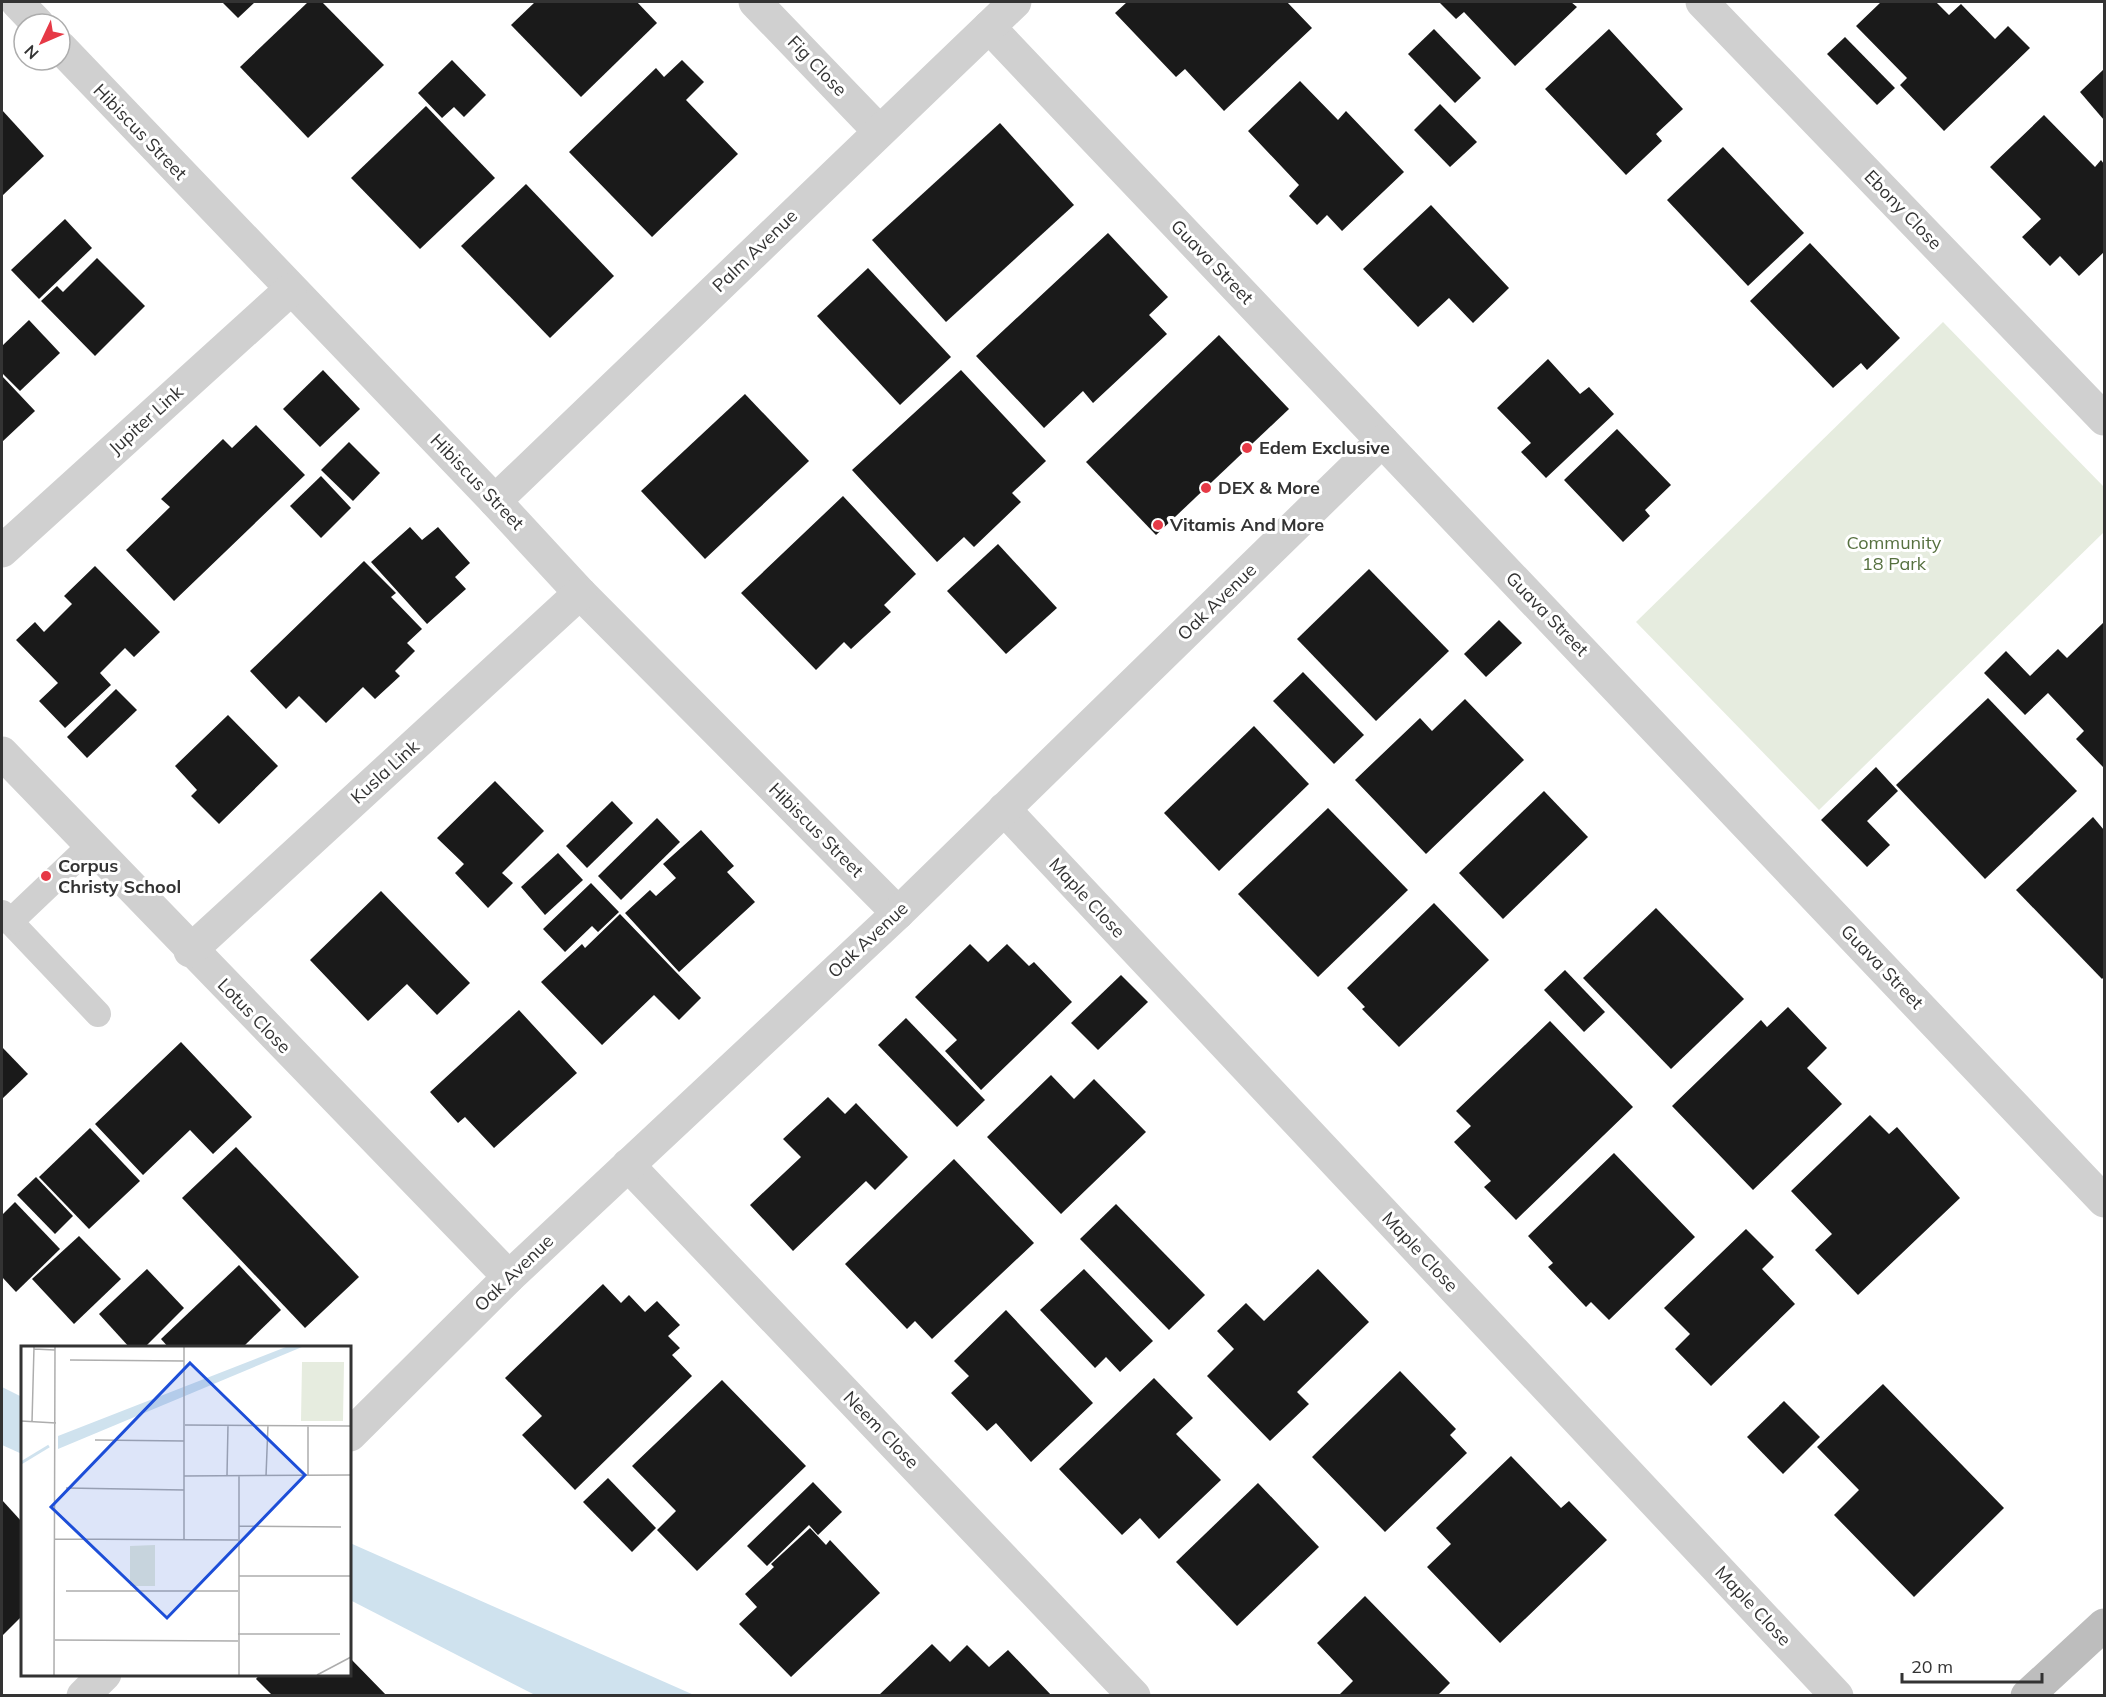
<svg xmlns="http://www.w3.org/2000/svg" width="2106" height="1697" font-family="Mulish,sans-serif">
<rect width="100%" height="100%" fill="#fff"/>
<polygon fill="#e6ecdf" points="1943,322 2104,487 2104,532 1819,810 1636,622"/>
<g fill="#cfe2ee">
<polygon points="2,1387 22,1397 22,1454 2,1445"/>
<polygon points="350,1543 694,1695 535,1695 350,1600"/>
</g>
<g fill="#1a1a1a">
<polygon points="222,2 255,2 238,18"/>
<polygon points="308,2 322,2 384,65 308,138 240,67"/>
<polygon points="535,2 637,2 657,23 581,97 511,25"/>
<polygon points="1127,2 1287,2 1312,28 1224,111 1185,69 1176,77 1115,13"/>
<polygon points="1439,2 1571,2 1577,7 1515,66 1464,12 1456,19"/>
<polygon points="1881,2 1936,2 1949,15 1961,4 1995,39 2008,26 2030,48 1944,131 1900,85 1907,78 1856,26"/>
<polygon points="1434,29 1481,78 1455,103 1408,54"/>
<polygon points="1609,29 1683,109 1656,134 1662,141 1626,175 1545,89"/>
<polygon points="1845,37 1895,88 1877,105 1827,54"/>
<polygon points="452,60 486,95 464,117 454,107 442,118 418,93"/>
<polygon points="682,60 704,82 686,100 738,154 652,237 569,152 656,68 664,77"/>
<polygon points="2104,69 2104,120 2080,92"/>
<polygon points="1300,81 1338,120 1346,111 1404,172 1342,231 1327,215 1317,225 1289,196 1299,185 1248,131"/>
<polygon points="1440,104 1477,142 1450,167 1414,130"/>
<polygon points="426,106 495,178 420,249 351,178"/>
<polygon points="2,110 44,156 2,196"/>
<polygon points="2044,115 2095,167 2101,160 2104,164 2104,252 2079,276 2060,256 2050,266 2022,237 2041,219 1990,167"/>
<polygon points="1000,123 1074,205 946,322 872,240"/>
<polygon points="1723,147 1804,233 1748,286 1667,200"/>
<polygon points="526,184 614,276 550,338 461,246"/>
<polygon points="1431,205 1509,288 1473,323 1449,298 1418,327 1363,269"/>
<polygon points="65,219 92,248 39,299 11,270"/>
<polygon points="1108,233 1168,297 1149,315 1167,334 1093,403 1083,391 1044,428 976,356"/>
<polygon points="1810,243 1900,338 1867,370 1861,363 1833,388 1750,301"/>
<polygon points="97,258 145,306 95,356 41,301 57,286 63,292"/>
<polygon points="868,268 951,357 900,405 817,316"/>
<polygon points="29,320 60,353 20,391 2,373 2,346"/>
<polygon points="1219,335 1289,409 1156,535 1086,462"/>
<polygon points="1548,359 1580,394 1589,387 1614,414 1546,478 1521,452 1531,443 1497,408"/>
<polygon points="323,370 360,409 320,447 283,409"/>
<polygon points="961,370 1046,461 1012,493 1021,502 974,547 964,537 937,562 852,470"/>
<polygon points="2,376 35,411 2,442"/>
<polygon points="745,394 809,461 705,559 641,491"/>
<polygon points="256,425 305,475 174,601 126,550 170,507 161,499 223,439 232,448"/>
<polygon points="1617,429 1671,485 1645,510 1650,516 1623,542 1564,480"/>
<polygon points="349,442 380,473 353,501 321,470"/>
<polygon points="321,476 351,508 321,538 290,506"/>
<polygon points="843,496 916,574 884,605 891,612 851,649 844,642 816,670 741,593"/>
<polygon points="410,527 422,540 438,527 470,563 455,577 466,589 427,624 371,562"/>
<polygon points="998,544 1057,608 1006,654 947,591"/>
<polygon points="364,561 396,593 391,597 422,629 407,643 415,651 395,671 400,676 375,699 363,687 326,723 299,696 286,709 250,671"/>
<polygon points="95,566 160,632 134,657 125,648 100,673 111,685 65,728 39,701 58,683 16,640 35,622 44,632 72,604 64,596"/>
<polygon points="1369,569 1449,651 1376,721 1297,639"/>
<polygon points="1499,620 1522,643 1486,677 1464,654"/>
<polygon points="2104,622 2104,765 2103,767 2076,739 2084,731 2048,693 2025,715 1984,673 2006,651 2030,676 2058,649 2067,658"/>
<polygon points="1303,672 1364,735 1334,764 1273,701"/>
<polygon points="116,689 137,710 87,758 67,737"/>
<polygon points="1988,698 2077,791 1985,879 1896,785"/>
<polygon points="1465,699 1524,760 1426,854 1355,780 1420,718 1432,731"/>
<polygon points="228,715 278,766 219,824 191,796 197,790 175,766"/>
<polygon points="1254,726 1309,784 1219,871 1164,813"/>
<polygon points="1876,767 1898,791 1867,821 1890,845 1867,867 1821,820"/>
<polygon points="495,781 544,831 502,873 513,883 488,908 455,873 464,864 437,838"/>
<polygon points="1544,791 1588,837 1503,919 1459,873"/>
<polygon points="612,801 633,823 587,868 566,846"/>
<polygon points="1328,808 1408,890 1318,977 1238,894"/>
<polygon points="2093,817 2104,830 2104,977 2102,979 2016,890"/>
<polygon points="657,818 680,842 621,900 598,876"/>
<polygon points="701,830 734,866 727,872 755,902 679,972 625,913 650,890 656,896 676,878 663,864"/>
<polygon points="558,853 583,880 545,915 521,887"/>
<polygon points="591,883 619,912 598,932 592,926 565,952 543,929"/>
<polygon points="381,891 470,983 437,1015 407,984 368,1021 310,960"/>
<polygon points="1434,903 1489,960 1399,1047 1362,1009 1365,1007 1347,988"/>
<polygon points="1656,908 1744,999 1671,1069 1583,978"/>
<polygon points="620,914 701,998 679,1020 654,995 602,1045 541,982 582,944 585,948"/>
<polygon points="970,944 988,962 1007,944 1029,966 1034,962 1072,1002 981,1090 945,1051 957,1040 915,997"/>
<polygon points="1565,970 1605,1012 1584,1032 1544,990"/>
<polygon points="1121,975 1148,1002 1098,1050 1071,1023"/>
<polygon points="1788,1007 1827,1048 1807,1068 1842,1104 1753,1190 1672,1106 1761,1020 1767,1027"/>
<polygon points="519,1010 577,1073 494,1148 465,1117 458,1123 430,1092"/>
<polygon points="906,1018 985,1100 957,1127 878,1045"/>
<polygon points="1550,1021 1633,1107 1516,1220 1484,1187 1491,1181 1454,1142 1471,1126 1456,1111"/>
<polygon points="181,1042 252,1117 213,1154 190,1130 143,1175 95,1124"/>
<polygon points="2,1047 28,1074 2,1099"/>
<polygon points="1051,1075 1074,1099 1094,1079 1146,1132 1061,1214 987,1137"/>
<polygon points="828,1097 845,1114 856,1103 908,1157 875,1190 866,1181 793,1251 750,1205 801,1157 783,1139"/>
<polygon points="1870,1115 1889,1134 1897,1127 1960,1198 1858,1295 1815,1250 1832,1234 1791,1191"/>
<polygon points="90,1128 140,1181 89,1229 39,1177"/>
<polygon points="236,1147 359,1277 305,1328 182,1198"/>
<polygon points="1614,1153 1695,1237 1609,1320 1591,1302 1586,1307 1548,1267 1553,1263 1528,1236"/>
<polygon points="954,1159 1034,1243 932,1339 915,1321 907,1329 845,1264"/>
<polygon points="36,1177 73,1216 55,1234 17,1195"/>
<polygon points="15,1202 60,1249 16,1292 2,1277 2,1215"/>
<polygon points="1116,1204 1205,1295 1169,1330 1080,1239"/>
<polygon points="1746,1229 1774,1257 1762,1269 1795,1304 1711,1386 1675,1349 1690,1334 1664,1308"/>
<polygon points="79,1236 121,1279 74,1324 32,1279"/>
<polygon points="239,1265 281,1310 242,1348 169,1348 161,1339"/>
<polygon points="147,1269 184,1308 144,1348 130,1348 99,1314"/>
<polygon points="1084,1269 1153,1341 1120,1372 1106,1357 1095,1368 1040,1310"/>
<polygon points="1318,1269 1369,1322 1297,1392 1309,1404 1270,1441 1207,1376 1234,1349 1217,1331 1246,1303 1264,1321"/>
<polygon points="603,1284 621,1303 629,1295 645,1312 657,1301 680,1325 668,1336 680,1348 672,1355 692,1376 575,1490 522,1435 542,1416 505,1378"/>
<polygon points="1006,1310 1093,1403 1031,1462 996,1423 987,1431 951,1393 969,1376 954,1361"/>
<polygon points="1400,1371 1456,1429 1450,1435 1467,1453 1385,1532 1312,1457"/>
<polygon points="1154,1378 1193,1418 1176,1434 1221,1480 1159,1539 1140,1518 1122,1535 1059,1469"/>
<polygon points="722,1380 806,1466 697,1571 657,1530 676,1511 632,1466"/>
<polygon points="1883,1384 2004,1508 1914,1597 1834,1515 1859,1490 1817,1447"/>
<polygon points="1784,1401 1820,1437 1783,1474 1747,1437"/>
<polygon points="1511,1456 1561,1508 1569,1501 1607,1540 1500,1643 1427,1567 1451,1544 1436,1528"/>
<polygon points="608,1478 656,1528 632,1552 583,1502"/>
<polygon points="813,1482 842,1512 818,1535 809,1525 767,1566 747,1546"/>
<polygon points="1258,1483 1319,1547 1237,1626 1176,1562"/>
<polygon points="2,1500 22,1522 22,1616 2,1636"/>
<polygon points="810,1528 826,1545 830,1540 880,1593 791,1677 739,1624 757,1607 745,1594 774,1567 771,1564"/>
<polygon points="1365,1596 1450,1683 1437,1696 1338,1696 1353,1681 1317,1643"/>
<polygon points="932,1644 950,1662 967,1645 989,1667 1008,1650 1052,1696 878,1696"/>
<polygon points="350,1658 387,1696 273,1696 256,1679 260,1674 350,1674"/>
</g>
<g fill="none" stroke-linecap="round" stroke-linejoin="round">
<g stroke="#d0d0d0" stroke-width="26">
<polyline points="2,913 98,1014"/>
<polyline points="10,922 90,846"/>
</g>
<g stroke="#d0d0d0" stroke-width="33">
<polyline points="17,2 38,24"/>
<polyline points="755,2 879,131"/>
<polyline points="1702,2 2104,419"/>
<polyline points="989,27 2104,1201"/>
<polyline points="60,47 495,501 580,593 898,913"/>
<polyline points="495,501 1015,2"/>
<polyline points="2,551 290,290"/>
<polyline points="2,753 509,1277"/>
<polyline points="1004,809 1837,1696"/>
<polyline points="190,951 580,593"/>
<polyline points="628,1165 1134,1696"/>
<polyline points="350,1435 509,1277 898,913 1382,441"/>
<polyline points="83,1696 105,1674"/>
</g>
<polyline stroke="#bdbdbd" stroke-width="33" points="2027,1696 2104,1625"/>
</g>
<g fill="#e63946" stroke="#fff" stroke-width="2">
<circle cx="1247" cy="448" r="6"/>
<circle cx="1206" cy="488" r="6"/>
<circle cx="1158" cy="525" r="6"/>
<circle cx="46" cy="876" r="6"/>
</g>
<g text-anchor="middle" stroke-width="6" stroke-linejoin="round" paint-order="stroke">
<g font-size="18" fill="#333" stroke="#fff">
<text transform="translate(817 66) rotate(46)" y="6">Fig Close</text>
<text transform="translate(140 132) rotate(46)" y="6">Hibiscus Street</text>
<text transform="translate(1903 210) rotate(46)" y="6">Ebony Close</text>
<text transform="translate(755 251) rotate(-44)" y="6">Palm Avenue</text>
<text transform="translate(1212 262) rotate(46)" y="6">Guava Street</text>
<text transform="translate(146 420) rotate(-42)" y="6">Jupiter Link</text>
<text transform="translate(477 482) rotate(46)" y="6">Hibiscus Street</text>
<text transform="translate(1217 602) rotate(-44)" y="6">Oak Avenue</text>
<text transform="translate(1547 614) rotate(46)" y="6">Guava Street</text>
<text transform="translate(385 772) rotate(-42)" y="6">Kusla Link</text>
<text transform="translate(816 830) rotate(45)" y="6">Hibiscus Street</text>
<text transform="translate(1087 898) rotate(47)" y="6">Maple Close</text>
<text transform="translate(868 940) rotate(-43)" y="6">Oak Avenue</text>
<text transform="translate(1882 967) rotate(46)" y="6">Guava Street</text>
<text transform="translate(254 1016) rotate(46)" y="6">Lotus Close</text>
<text transform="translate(1420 1252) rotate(47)" y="6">Maple Close</text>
<text transform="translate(514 1273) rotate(-44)" y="6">Oak Avenue</text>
<text transform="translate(881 1430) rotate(46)" y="6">Neem Close</text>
<text transform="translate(1753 1606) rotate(47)" y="6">Maple Close</text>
</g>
<g font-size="18" font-weight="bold" fill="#333" stroke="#fff" text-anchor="start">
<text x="1259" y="454">Edem Exclusive</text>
<text x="1218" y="494">DEX &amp; More</text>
<text x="1170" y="531">Vitamis And More</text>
<text x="58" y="872">Corpus<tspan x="58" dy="21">Christy School</tspan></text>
</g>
<g font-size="18" fill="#56703f" stroke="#fff">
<text x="1894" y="549">Community<tspan x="1894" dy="21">18 Park</tspan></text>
</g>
</g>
<g transform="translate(21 1346)">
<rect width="330" height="330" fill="#fff"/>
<path d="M281,16H323L322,75H280ZM134,199V240H109V200Z" fill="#e6ecdf"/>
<path d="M265,1H281L37,103V90Z" fill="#cfe2ee"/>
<path fill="none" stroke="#cfe2ee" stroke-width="3" d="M0,117L28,100"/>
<path fill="none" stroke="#adadad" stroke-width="1.5" d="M13,3L34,4M49,14L163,15M0,75L35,77M11,76L13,1M164,79L329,80M287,80V130M74,94L163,95M206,129L207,79M163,130L330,129M218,130V329M245,130L247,79M45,142L163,144M218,180L320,181M34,193L217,194M163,194V1M218,230H330M45,245H217M217,288H319M34,294L217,295M33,329L34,1M296,329L330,311"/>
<path fill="#1d4ed8" fill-opacity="0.15" stroke="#1d4ed8" stroke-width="3" d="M169,17L284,129L146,272L30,161Z"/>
<rect width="330" height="330" fill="none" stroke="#333" stroke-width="3"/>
</g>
<rect width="2106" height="1697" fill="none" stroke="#333333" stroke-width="6"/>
<g transform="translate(42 42) rotate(226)"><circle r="28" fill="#ffffff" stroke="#adadad" stroke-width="1.5"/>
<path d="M0-4.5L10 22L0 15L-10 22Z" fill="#e63946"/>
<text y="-9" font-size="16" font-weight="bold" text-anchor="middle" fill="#333333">N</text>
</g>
<path d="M1902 1673v9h140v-9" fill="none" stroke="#333333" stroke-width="3"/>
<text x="1911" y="1673" font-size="18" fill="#333333" stroke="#ffffff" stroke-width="4.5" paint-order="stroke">20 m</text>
</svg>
